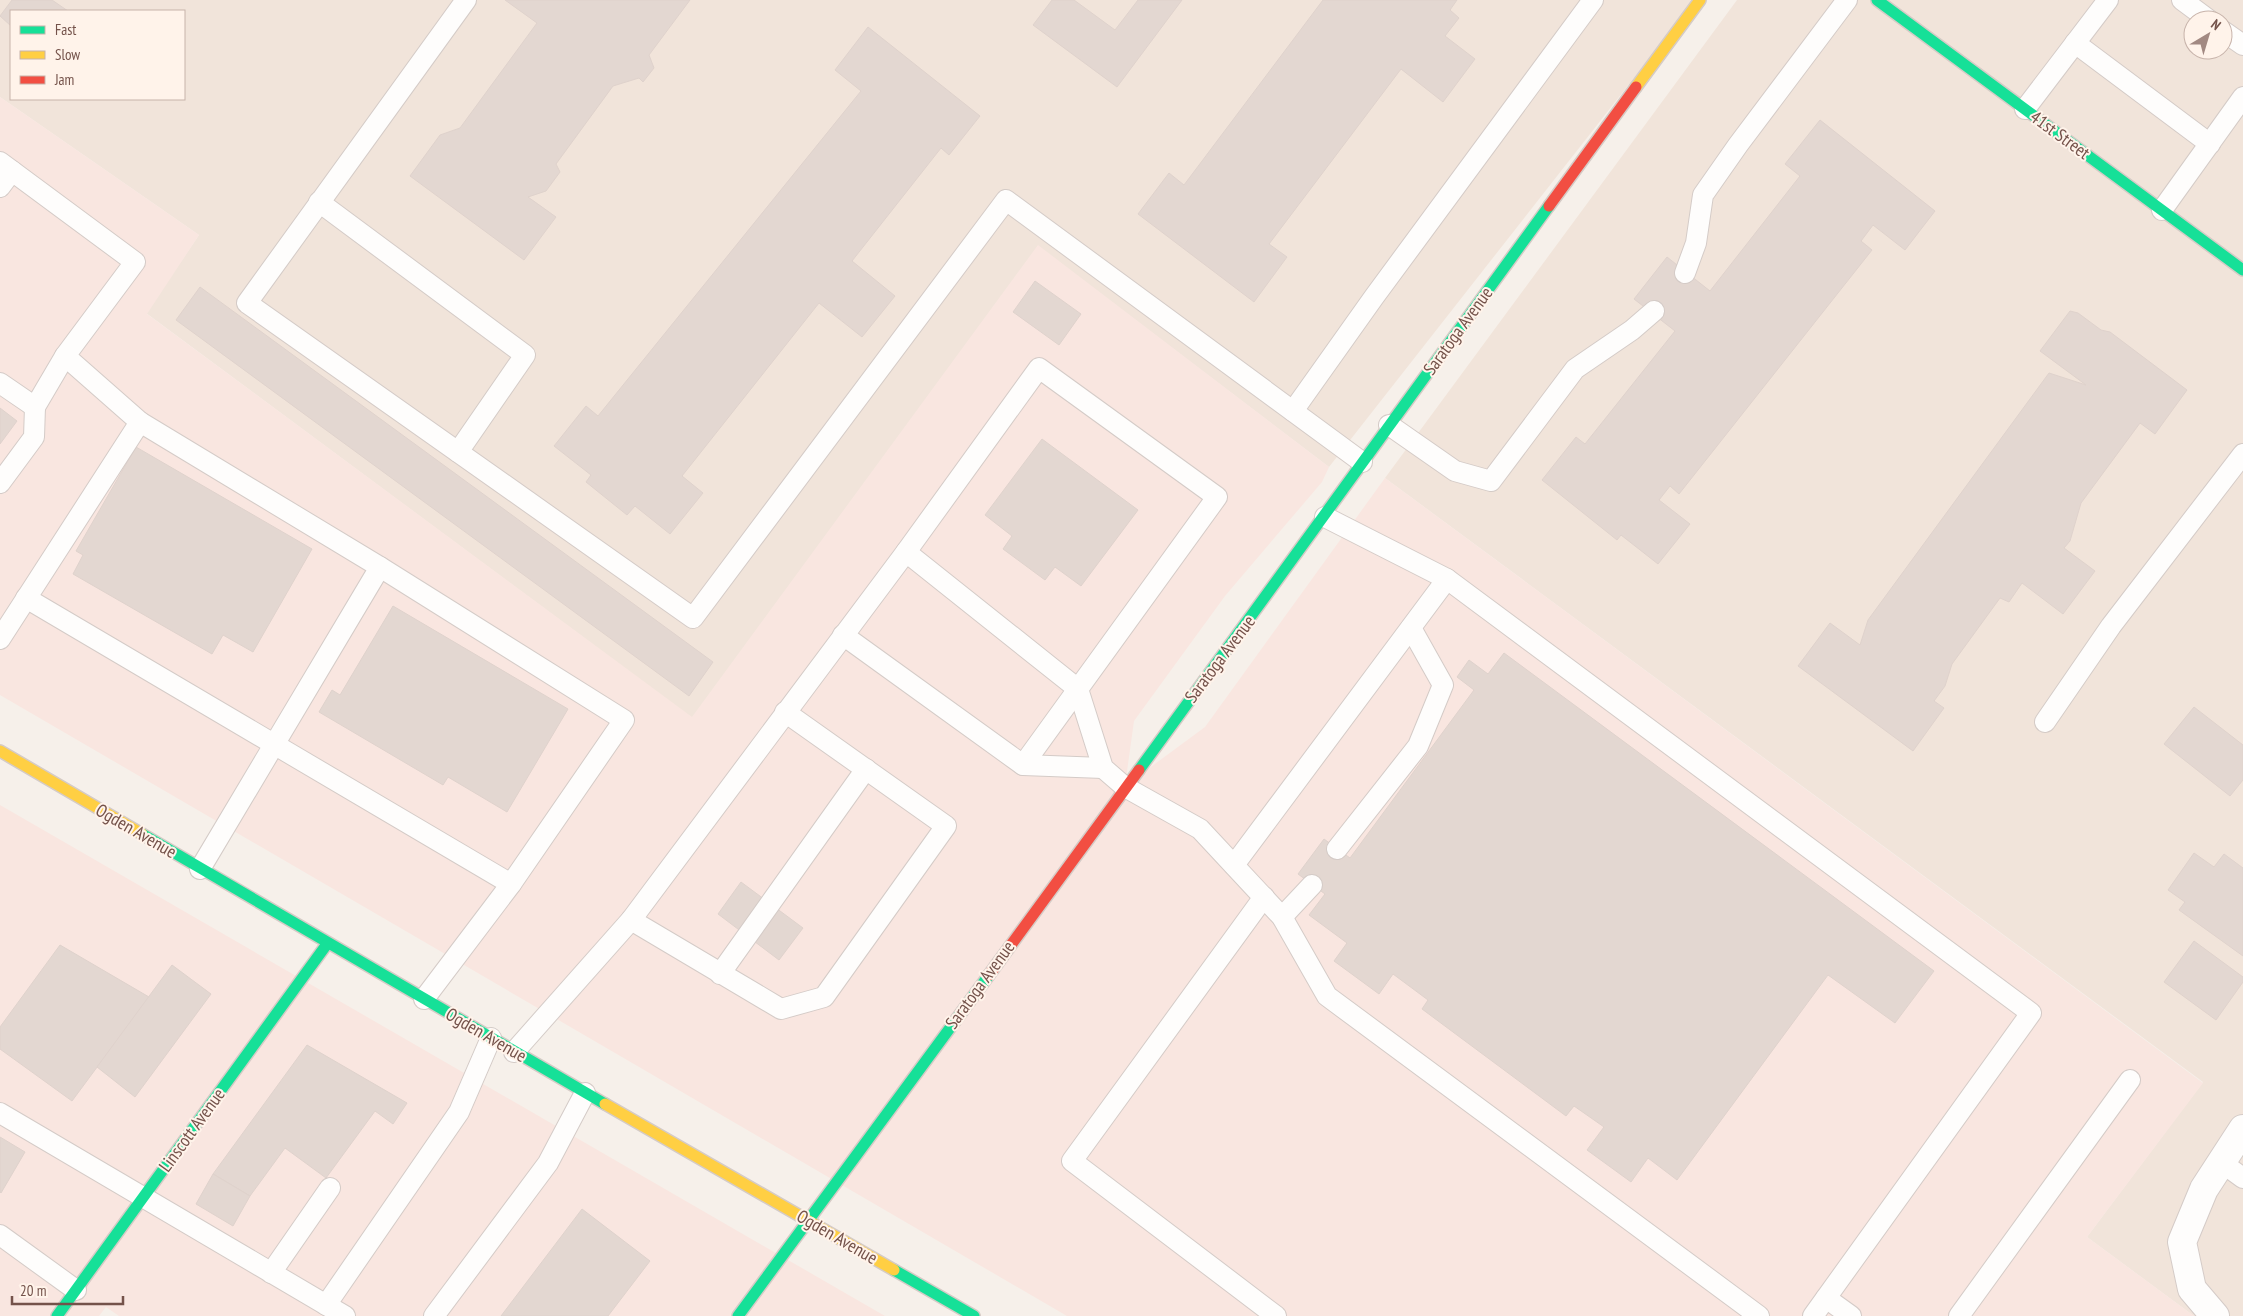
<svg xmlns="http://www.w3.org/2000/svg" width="2243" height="1316" font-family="'PT Sans Narrow',sans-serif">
<rect width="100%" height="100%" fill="#f6f0ea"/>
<g fill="#f1e4da" fill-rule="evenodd">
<path d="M0,0H1695L1329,467L1038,246L692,718L146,313L199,235L0,97ZM11,11H184V99H11Z"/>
<path d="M1737,0H2243V1316H2194L2087,1237L2203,1082L1385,478ZM2193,20H2223V50H2193Z"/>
</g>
<g fill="#f9e6e0">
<polygon points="0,97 199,235 147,314 692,717 1038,245 1329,467 1322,482 1225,596 1134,721 1125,786 1205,727 1385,478 2203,1083 2087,1237 2194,1316 1067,1316 0,695"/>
<polygon points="0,805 885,1316 119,1316 106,1307 99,1316 0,1316"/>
</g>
<g fill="#e3d7d1" stroke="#dfd2cc">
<polygon points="12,0 52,0 68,11 11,11 11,26 0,16"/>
<polygon points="505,0 690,0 649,55 654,68 643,82 639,78 613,86 556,164 560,172 546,191 528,197 556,217 524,260 410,176 440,135 460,128 537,23"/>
<polygon points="1052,0 1074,0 1115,30 1138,0 1182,0 1117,87 1033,25"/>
<polygon points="1323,0 1457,0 1450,10 1459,18 1445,36 1475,59 1443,102 1401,69 1269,244 1287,257 1254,302 1138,214 1169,173 1184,185"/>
<polygon points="868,27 980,116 949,155 941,148 852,261 895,296 862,337 819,303 682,476 703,493 670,534 635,506 627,515 586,482 591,475 554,446 586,406 598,416 861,91 835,70"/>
<polygon points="1820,120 1935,211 1905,250 1873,225 1861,241 1872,250 1679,494 1670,486 1659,500 1690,524 1658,564 1621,535 1617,540 1542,480 1576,437 1585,444 1675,331 1634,299 1667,257 1710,291 1800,176 1785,164"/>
<polygon points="1035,281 1081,314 1059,345 1013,312"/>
<polygon points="200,287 713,662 689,696 176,320"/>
<polygon points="2070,311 2078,313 2101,330 2110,332 2187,390 2155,434 2140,423 2081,503 2070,541 2064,548 2095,571 2063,614 2022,583 2009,602 2000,598 1952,664 1945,686 1934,701 1944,708 1913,751 1798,666 1830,623 1860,645 1868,620 2049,373 2086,385 2040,351"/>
<polygon points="0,408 17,421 0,444"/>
<polygon points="1042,439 1138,510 1081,586 1055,567 1045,580 1003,549 1012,536 985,515"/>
<polygon points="136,447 312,549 253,652 223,635 212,654 73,574 83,555 76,551"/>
<polygon points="393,606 568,709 507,812 448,777 443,785 319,712 332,690 340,695"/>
<polygon points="1504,653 1934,971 1895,1023 1828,975 1677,1180 1648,1158 1631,1182 1587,1150 1604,1127 1574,1106 1566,1116 1422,1009 1428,1000 1393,974 1379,994 1334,961 1347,943 1309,915 1325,894 1298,874 1324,839 1350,858 1474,690 1457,677 1469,660 1488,674"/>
<polygon points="2194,707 2243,745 2243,780 2230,796 2164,744"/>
<polygon points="2194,853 2214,867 2224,854 2243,868 2243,956 2179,910 2185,902 2168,890"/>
<polygon points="741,882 803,928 779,960 718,914"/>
<polygon points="2194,941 2243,977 2243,982 2216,1020 2164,982"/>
<polygon points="60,945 149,997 72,1101 0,1049 0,1027"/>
<polygon points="172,965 211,994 135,1097 97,1067"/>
<polygon points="307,1045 407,1103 393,1124 375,1111 326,1178 285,1148 250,1196 213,1174"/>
<polygon points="0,1137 25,1152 1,1193 0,1192"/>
<polygon points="213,1174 250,1196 233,1226 196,1204"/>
<polygon points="582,1209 650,1261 608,1316 501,1316"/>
</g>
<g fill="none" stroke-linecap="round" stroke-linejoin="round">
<defs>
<g id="lane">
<polyline points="466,0 247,303 693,618 1006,200 1362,462"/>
<polyline points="2182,0 2209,20"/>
<polyline points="2223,31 2243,45"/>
<polyline points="2075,43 2210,144"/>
<polyline points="2025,109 2108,0"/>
<polyline points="0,162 135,262 65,356 35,407 0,383"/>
<polyline points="0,187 12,171"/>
<polyline points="319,202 525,355 458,452"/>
<polyline points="2162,210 2243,97"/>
<polyline points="1685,273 1696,243 1703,195 1738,145 1847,0"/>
<polyline points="65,356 140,422"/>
<polyline points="1293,411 1374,297 1593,0"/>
<polyline points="1389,425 1455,471 1491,481 1575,369 1632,330 1654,311"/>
<polyline points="0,483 34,437 35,407"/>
<polyline points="1325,517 1447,579 2031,1013 1813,1316"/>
<polyline points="906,552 1078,689 1103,768 1125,787 1200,829 1282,917 1327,996 1759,1316"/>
<polyline points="26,598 511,884"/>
<polyline points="843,635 1023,765 1103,768"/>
<polyline points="0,639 140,422 380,567 624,720 511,884 424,999"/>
<polyline points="2045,722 2111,626 2243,454"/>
<polyline points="1337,849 1418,746 1443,685 1411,628"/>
<polyline points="1234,865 1447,579"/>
<polyline points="200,869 380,567"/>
<polyline points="1264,897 1072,1161 1276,1316"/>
<polyline points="1282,917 1312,885"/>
<polyline points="631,920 781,1009 824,997 946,826 785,712"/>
<polyline points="720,974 866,769"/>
<polyline points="514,1052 631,920 906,552 1039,368 1217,497 1023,765"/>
<polyline points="0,1113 345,1316"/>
<polyline points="2221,1162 2243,1178"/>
<polyline points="0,1235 76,1290"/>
<polyline points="271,1273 330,1188"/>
<polyline points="1826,1298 1851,1316"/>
<polyline points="326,1305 459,1112 491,1038"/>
<polyline points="434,1316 548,1163 585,1093"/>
<polyline points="1959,1316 2130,1080"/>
</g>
<polyline id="street" points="2215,1316 2192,1289 2182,1242 2204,1189 2243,1129"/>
<g id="fast">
<polyline points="1877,0 2243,270"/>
<polyline points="1139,770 1549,206"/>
<polyline points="142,834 605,1104"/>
<polyline points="894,1270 974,1316"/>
<polyline points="57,1316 327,944"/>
<polyline points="738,1316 989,975"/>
</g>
<g id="slow">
<polyline points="1636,87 1700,0"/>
<polyline points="0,751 142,834"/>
<polyline points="605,1104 894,1270"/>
</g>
<g id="jam">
<polyline points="1549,206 1636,87"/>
<polyline points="989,975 1139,770"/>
</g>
</defs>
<use href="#lane" stroke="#d4cbc7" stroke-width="22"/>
<use href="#street" stroke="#d4cbc7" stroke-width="30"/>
<use href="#fast" stroke="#d5cbc6" stroke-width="14"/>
<use href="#slow" stroke="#d5cbc6" stroke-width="14"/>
<use href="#jam" stroke="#d5cbc6" stroke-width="14"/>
<use href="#lane" stroke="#fefdfc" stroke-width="20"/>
<use href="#street" stroke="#fefdfc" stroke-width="28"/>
<use href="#fast" stroke="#16e098" stroke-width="11"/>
<use href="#slow" stroke="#ffcf43" stroke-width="11"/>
<use href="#jam" stroke="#f24e42" stroke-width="11"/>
</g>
<g text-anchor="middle" stroke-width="4" stroke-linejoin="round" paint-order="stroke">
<g font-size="18" fill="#74524a" stroke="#fff3ea">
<text transform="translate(2060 135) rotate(36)" y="6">41st Street</text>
<text transform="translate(1458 331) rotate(-54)" y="6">Saratoga Avenue</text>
<text transform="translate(1220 659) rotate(-53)" y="6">Saratoga Avenue</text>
<text transform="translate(136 831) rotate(30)" y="6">Ogden Avenue</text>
<text transform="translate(980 985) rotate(-54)" y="6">Saratoga Avenue</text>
<text transform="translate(486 1035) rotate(30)" y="6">Ogden Avenue</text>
<text transform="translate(192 1130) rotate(-54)" y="6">Linscott Avenue</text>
<text transform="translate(837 1237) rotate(30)" y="6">Ogden Avenue</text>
</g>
</g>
<rect x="10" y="10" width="175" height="90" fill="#fff3ea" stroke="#c7b3aa"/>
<rect x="20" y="26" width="25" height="8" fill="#16e098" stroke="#c7b3aa"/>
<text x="55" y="35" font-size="15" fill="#74524a">Fast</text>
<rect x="20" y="51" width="25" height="8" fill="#ffcf43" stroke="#c7b3aa"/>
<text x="55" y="60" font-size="15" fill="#74524a">Slow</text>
<rect x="20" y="76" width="25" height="8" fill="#f24e42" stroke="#c7b3aa"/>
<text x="55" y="85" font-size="15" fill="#74524a">Jam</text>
<g transform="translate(2208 35) rotate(38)"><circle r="24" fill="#fff3ea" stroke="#c7b3aa"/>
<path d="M0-4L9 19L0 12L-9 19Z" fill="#a28982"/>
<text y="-8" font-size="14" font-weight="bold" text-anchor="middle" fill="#74524a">N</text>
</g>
<path d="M12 1296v8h111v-8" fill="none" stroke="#74524a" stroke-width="2.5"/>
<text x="20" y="1296" font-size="15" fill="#74524a" stroke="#fff3ea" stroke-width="4" paint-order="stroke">20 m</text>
</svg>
